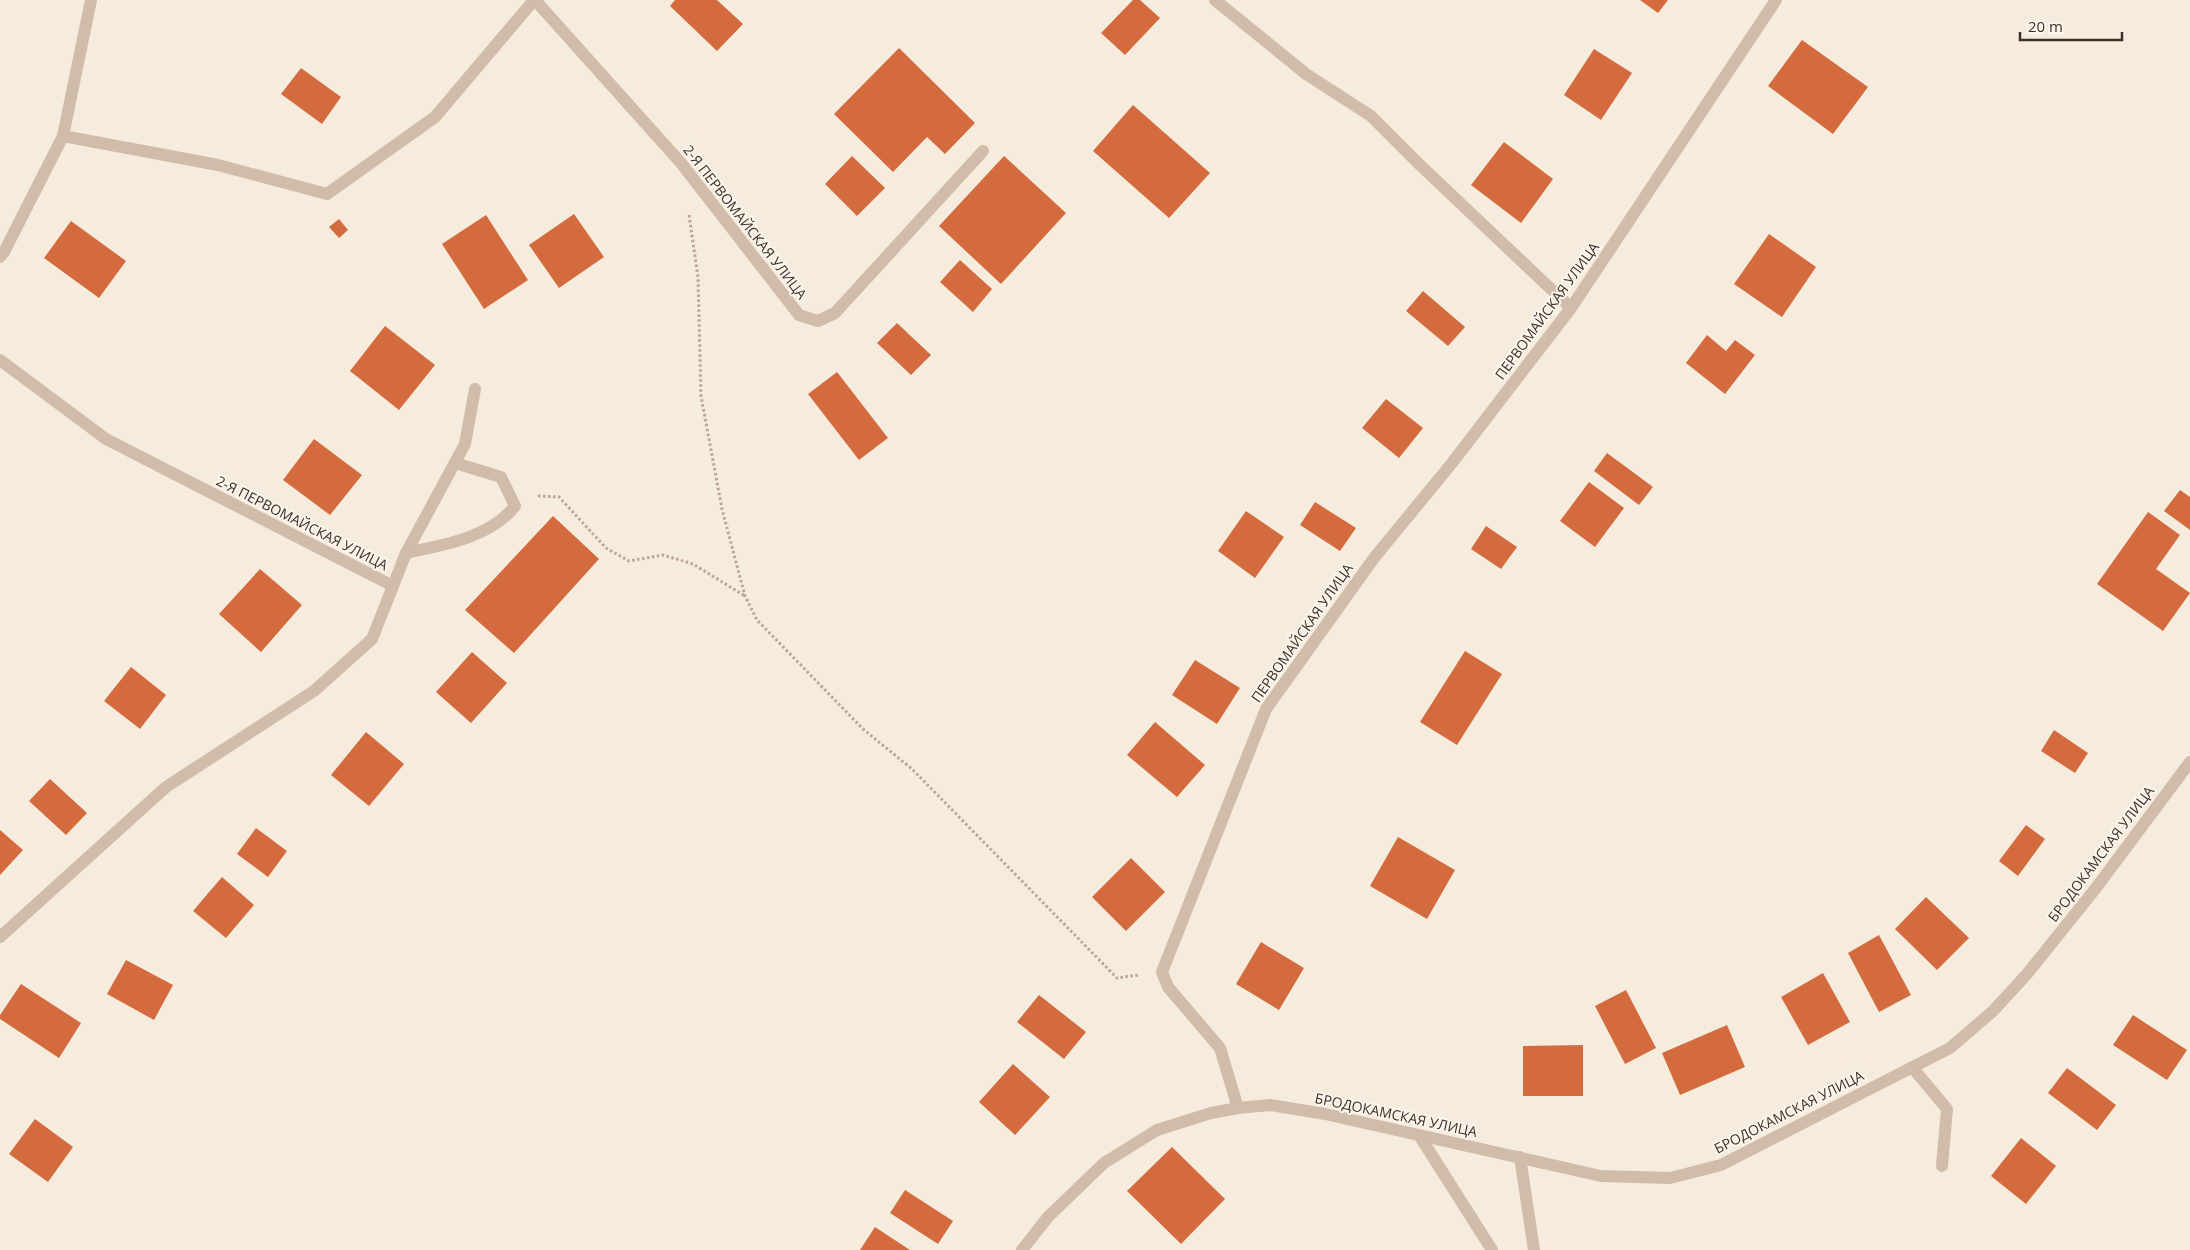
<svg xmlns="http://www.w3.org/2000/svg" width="2190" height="1250" font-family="'Open Sans',sans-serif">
<rect width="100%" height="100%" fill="#f6ecde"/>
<g fill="#d46b3e">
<polygon points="675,0 717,0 743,24 717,51 670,6"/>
<polygon points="1133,0 1140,0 1160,18 1125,55 1101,33"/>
<polygon points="1640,0 1668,0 1658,13"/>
<polygon points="1802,40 1868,87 1833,134 1768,86"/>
<polygon points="899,48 975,123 945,154 927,137 893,172 834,114"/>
<polygon points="1594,49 1632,73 1601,120 1564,95"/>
<polygon points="301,68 341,97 322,124 281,94"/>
<polygon points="1133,105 1210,173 1169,218 1093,151"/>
<polygon points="1504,142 1553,179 1521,223 1471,185"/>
<polygon points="852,156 885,188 857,216 825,184"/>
<polygon points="1004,156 1066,213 1001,284 939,226"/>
<polygon points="574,214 604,257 559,288 529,245"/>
<polygon points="486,215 528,280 484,309 442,244"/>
<polygon points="339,219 348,230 339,238 329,227"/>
<polygon points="71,221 126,261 99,298 44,258"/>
<polygon points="1769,234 1816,267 1782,317 1734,284"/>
<polygon points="960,260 992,289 973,312 940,282"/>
<polygon points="1423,291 1465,327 1448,346 1406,311"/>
<polygon points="897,323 931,355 911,375 877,343"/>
<polygon points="385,326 435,365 399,410 350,371"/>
<polygon points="1707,335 1726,351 1735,340 1755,355 1725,394 1686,363"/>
<polygon points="837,372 888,438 859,460 808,394"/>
<polygon points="1386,399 1423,428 1399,458 1362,428"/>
<polygon points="314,439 362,475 330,515 283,480"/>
<polygon points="1607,453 1653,487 1639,505 1594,471"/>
<polygon points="1589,482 1624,508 1595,547 1560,521"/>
<polygon points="2180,490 2190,497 2190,530 2164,511"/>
<polygon points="1315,502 1356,528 1340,551 1300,525"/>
<polygon points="1246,511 1284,537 1255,578 1218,551"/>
<polygon points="2148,512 2180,535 2156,569 2190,593 2163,631 2097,584"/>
<polygon points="553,516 599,559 514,653 465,610"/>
<polygon points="1486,526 1517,547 1501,569 1471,549"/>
<polygon points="260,569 302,605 261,652 219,614"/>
<polygon points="1465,651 1502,674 1457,745 1420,722"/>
<polygon points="472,652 507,683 471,723 436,692"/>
<polygon points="1195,660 1240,688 1217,724 1172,695"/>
<polygon points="131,667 166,695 140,729 104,701"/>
<polygon points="1155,722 1205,765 1177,797 1127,755"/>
<polygon points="2054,730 2088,753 2075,773 2041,751"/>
<polygon points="366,732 404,764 369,806 331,775"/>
<polygon points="50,779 87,813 66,835 29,801"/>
<polygon points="2026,825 2045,839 2018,876 1999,861"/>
<polygon points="256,828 287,851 268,877 237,854"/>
<polygon points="0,830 23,850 0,875"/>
<polygon points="1398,837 1455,870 1427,919 1370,886"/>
<polygon points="1131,858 1165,892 1126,931 1092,897"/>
<polygon points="222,877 254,905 226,938 193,911"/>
<polygon points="1926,897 1969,938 1937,970 1895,929"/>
<polygon points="1879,935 1911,995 1879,1012 1848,953"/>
<polygon points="1261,942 1304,968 1279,1010 1236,984"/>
<polygon points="126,960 173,985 154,1020 107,994"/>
<polygon points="1823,973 1850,1022 1808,1045 1781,997"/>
<polygon points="21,984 81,1023 59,1058 0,1019 0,1015"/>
<polygon points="1626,990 1656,1048 1625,1064 1595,1006"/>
<polygon points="1039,995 1086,1032 1064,1059 1017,1022"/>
<polygon points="2133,1015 2187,1050 2167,1080 2113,1045"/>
<polygon points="1727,1025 1745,1067 1680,1095 1662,1053"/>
<polygon points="1583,1045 1583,1096 1523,1096 1523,1046"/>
<polygon points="1013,1064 1050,1097 1015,1135 979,1102"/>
<polygon points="2067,1068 2116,1105 2097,1130 2048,1093"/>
<polygon points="35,1119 73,1147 48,1182 9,1154"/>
<polygon points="2021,1138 2056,1166 2026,1204 1991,1176"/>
<polygon points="1172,1147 1225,1199 1181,1244 1127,1191"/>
<polygon points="905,1190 953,1221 938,1244 890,1213"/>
<polygon points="875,1227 910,1250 860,1250"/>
</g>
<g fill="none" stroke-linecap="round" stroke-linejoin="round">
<g stroke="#bca692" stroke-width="3" stroke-dasharray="2.5 2.5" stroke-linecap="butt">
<polyline points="689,215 698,277 701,396 722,509 745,596 757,620 863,729 912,769 1117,978 1139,975"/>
<polyline points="538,496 559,497 606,548 629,561 663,555 693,564 745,596"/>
</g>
<g stroke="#d0bca8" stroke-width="12">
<path d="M406,553C443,545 490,538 515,506L501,477L455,463"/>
<polyline points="393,586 406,553 465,444 475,389"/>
<polyline points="1912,1067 1947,1109 1942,1166"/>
<polyline points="1419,1135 1492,1250"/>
</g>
<g stroke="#d0bca8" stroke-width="12">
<polyline points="535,0 681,163 799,315 818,321 835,313 983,151"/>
<polyline points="1215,0 1306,74 1371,116 1420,165 1571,308"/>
<polyline points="63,136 218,165 327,194 435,117 534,0"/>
<polyline points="0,257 4,252 63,136 91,0"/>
<polyline points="0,360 106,439 393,586 372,639 314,691 166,787 0,937"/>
<polyline points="1238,1108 1220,1048 1168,987 1162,972 1266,709 1374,558 1452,463 1571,308 1776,0"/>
<polyline points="1520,1157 1534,1250"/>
</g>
<polyline stroke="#d0bca8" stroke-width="12" points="1022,1250 1048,1217 1104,1163 1157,1130 1211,1113 1238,1108 1270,1105 1325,1114 1601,1176 1670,1178 1721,1165 1950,1048 1993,1011 2027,974 2096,888 2190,762"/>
</g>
<g text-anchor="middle" stroke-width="4" stroke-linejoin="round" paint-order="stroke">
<g font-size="14" fill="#3c3029" stroke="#fcf5ec">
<text transform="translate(745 222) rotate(52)" y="5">2-Я ПЕРВОМАЙСКАЯ УЛИЦА</text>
<text transform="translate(1547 311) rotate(-54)" y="5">ПЕРВОМАЙСКАЯ УЛИЦА</text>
<text transform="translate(302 523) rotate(27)" y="5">2-Я ПЕРВОМАЙСКАЯ УЛИЦА</text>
<text transform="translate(1302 633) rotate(-55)" y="5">ПЕРВОМАЙСКАЯ УЛИЦА</text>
<text transform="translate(2101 854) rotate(-53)" y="5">БРОДОКАМСКАЯ УЛИЦА</text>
<text transform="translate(1789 1112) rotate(-27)" y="5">БРОДОКАМСКАЯ УЛИЦА</text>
<text transform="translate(1396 1115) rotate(12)" y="5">БРОДОКАМСКАЯ УЛИЦА</text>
</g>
</g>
<path d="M2020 32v8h102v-8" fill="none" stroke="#3c3029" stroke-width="2.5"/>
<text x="2028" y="32" font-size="15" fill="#3c3029" stroke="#fcf5ec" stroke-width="4" paint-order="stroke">20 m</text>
</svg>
